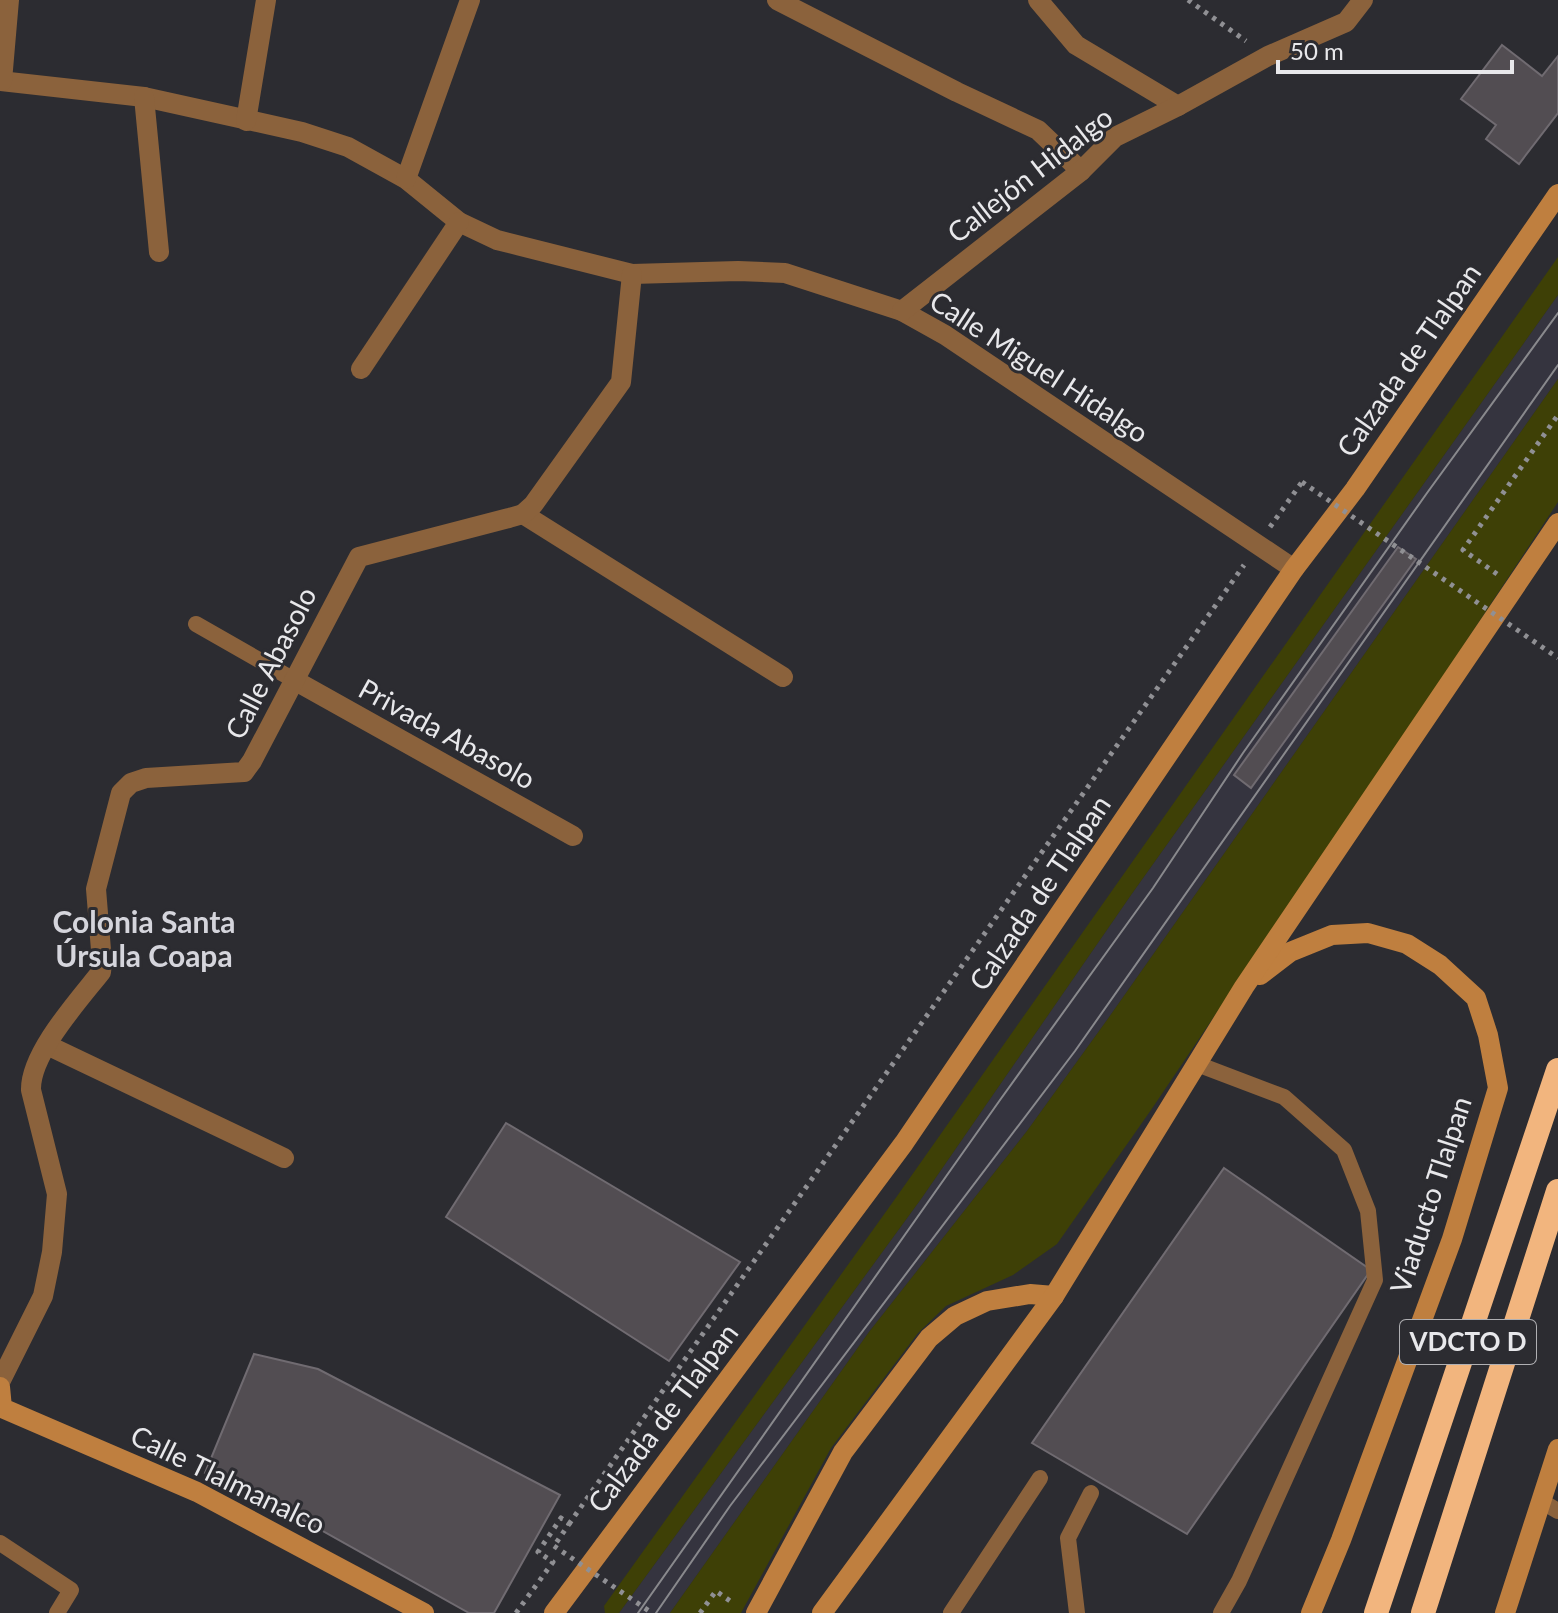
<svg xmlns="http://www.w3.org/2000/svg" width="1558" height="1613" font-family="Lato,sans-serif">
<rect width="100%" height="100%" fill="#2c2c31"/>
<polygon fill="#35343f" points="1558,295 1558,379 1107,1020 1027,1131 869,1332 670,1613 619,1613 921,1199 1131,895"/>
<g fill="#3e4006">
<polygon points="1558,257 1558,295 1548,309 1131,895 921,1199 619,1613 605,1613 604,1606 895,1199"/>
<polygon points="1558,379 1558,502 1422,708 1151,1110 1057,1244 1013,1275 946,1306 918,1333 831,1448 741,1613 670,1613 869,1332 1027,1131 1107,1020"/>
</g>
<g fill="#524d52" stroke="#706b71" stroke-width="2">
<polygon points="1502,45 1542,76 1558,56 1558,113 1519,164 1486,139 1496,125 1461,99"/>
<polygon points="1398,547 1416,559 1251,788 1234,775"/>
<polygon points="506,1123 740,1262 669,1361 446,1217"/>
<polygon points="1224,1168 1371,1270 1187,1534 1032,1443"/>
<polygon points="254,1354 318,1369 560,1495 494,1613 469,1613 255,1493 205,1473"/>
</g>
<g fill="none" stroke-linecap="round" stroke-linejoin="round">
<g stroke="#909094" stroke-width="5" stroke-dasharray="4 6" stroke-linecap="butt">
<polyline points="1188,0 1246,41"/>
<polyline points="1270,527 1302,482"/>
<polyline points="1497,574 1463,550 1558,415"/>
<polyline points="569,1524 1244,565"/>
<polyline points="516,1613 553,1562 538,1552 561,1518 569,1524 554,1546"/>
<polyline points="700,1613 716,1591 733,1603"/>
</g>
<g stroke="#8b623c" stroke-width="16">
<polyline points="196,624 294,680"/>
<polyline points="1197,1064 1284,1097 1344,1150 1368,1211 1375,1280 1239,1581 1221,1613"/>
<polyline points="1541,1501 1558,1511"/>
<polyline points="0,1543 71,1590 57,1613"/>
<polyline points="951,1613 1040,1478"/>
<polyline points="1077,1613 1068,1538 1091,1493"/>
</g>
<g stroke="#8b623c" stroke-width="20">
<polyline points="777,0 957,92 1038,130 1081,171"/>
<polyline points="1038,0 1076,45 1178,106"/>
<polyline points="0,81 144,97 302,132 348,147 406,179 459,222 497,240 632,274 738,271 785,273 902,311 945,335 1294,569"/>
<polyline points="2,81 9,0"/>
<polyline points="144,97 159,252"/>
<polyline points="246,121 266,0"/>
<polyline points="406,179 470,0"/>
<polyline points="902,311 1081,171 1115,137 1178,106 1268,56 1346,22 1363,0"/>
<polyline points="361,369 459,222"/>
<polyline points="523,514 783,677"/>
<polyline points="294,680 573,836"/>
<polyline points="47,1045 284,1158"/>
<path d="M0,1382L43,1296L52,1252L57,1194L31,1090C30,1054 78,1001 101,972L102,962L96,889L121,793L131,783L146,778L244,772L252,761L359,557L509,518L523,514L533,505L621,382L632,274"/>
</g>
<g stroke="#bf7f3f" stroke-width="20">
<polyline points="1260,975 1290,952 1332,935 1368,933 1407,944 1440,965 1476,998 1488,1035 1498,1088 1452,1239 1341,1540 1311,1613"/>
<polyline points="0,1387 2,1408 197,1492 424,1613"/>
<polyline points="554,1613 904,1143 1294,569 1355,489 1558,194"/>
<polyline points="756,1613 843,1452 929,1338 955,1316 987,1301 1030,1294 1054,1296"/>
<polyline points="822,1613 1054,1296 1244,987 1558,523"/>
<polyline points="1505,1613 1558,1449"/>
</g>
<g stroke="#f2b57e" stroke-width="24">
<polyline points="1376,1613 1558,1070"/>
<polyline points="1423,1613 1558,1191"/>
</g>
<g stroke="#89898d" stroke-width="2">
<polyline points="638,1613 1000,1100 1153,888 1243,753 1427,493 1558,313"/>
<polyline points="656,1613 730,1506 1075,1051 1558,365"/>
</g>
<g stroke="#909094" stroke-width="5" stroke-dasharray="4 6" stroke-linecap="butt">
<polyline points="1302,482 1558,658"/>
<polyline points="554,1546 652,1613"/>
</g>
</g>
<g text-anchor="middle" stroke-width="6" stroke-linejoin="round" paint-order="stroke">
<rect fill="#2c2c31" stroke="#b0b0b3" stroke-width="2" x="1400" y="1320" width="136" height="44" rx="6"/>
<g font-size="26" font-weight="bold" fill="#e8e8eb">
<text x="1468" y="1351">VDCTO D</text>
</g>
<g font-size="28" fill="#e8e8eb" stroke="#2c2c31">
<text transform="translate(1030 175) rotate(-38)" y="10">Callejón Hidalgo</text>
<text transform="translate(1409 360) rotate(-55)" y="10">Calzada de Tlalpan</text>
<text transform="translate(1039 367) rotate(33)" y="10">Calle Miguel Hidalgo</text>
<text transform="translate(271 663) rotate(-63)" y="10">Calle Abasolo</text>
<text transform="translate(447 734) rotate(29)" y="10">Privada Abasolo</text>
<text transform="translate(1040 893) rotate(-56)" y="10">Calzada de Tlalpan</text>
<text transform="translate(1431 1195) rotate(-72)" y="10">Viaducto Tlalpan</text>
<text transform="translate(663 1418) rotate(-53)" y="10">Calzada de Tlalpan</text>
<text transform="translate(228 1480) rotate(26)" y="10">Calle Tlalmanalco</text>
</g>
<g font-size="30" font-weight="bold" fill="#d5d5dc" stroke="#2c2c31">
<text x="144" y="933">Colonia Santa<tspan x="144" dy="34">Úrsula Coapa</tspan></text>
</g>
</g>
<path d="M1278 60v12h234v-12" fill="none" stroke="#e8e8eb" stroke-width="4"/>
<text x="1290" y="60" font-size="24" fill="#e8e8eb" stroke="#2c2c31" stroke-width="6" paint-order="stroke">50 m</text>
</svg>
